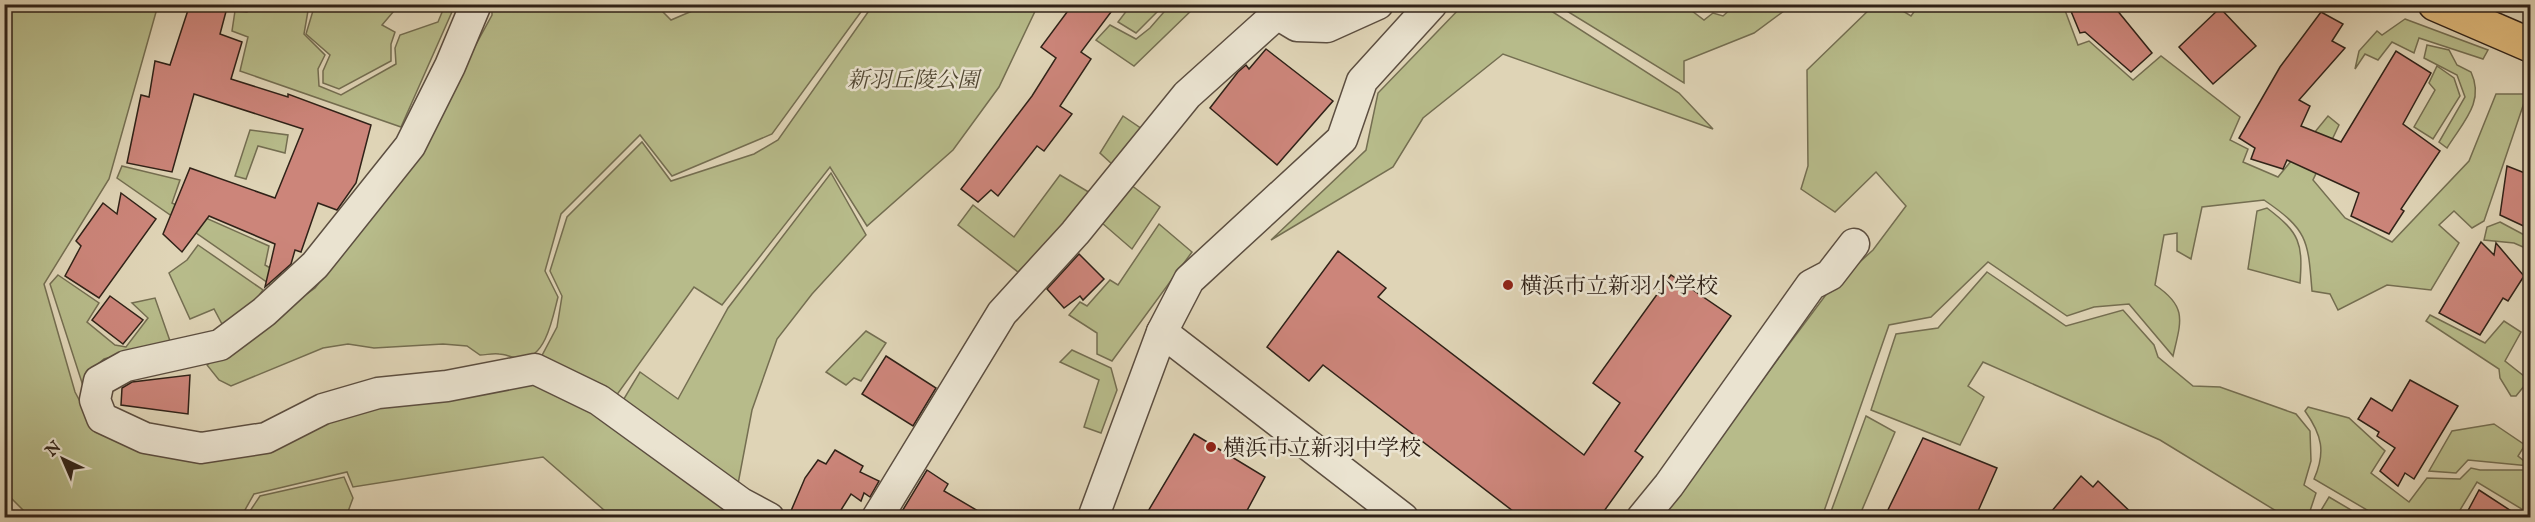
<svg xmlns="http://www.w3.org/2000/svg" width="2535" height="522" font-family="'IM FELL English','Noto Serif JP',serif">
<rect width="100%" height="100%" fill="#dfd4b6"/>
<filter id="stains"><feTurbulence type="fractalNoise" baseFrequency=".00333" numOctaves="4"/><feColorMatrix values="0 0 0 0 .2 0 0 0 0 .09 0 0 0 0 .02 0 0 0 .5 -.17"/></filter>
<radialGradient id="worn" r=".72"><stop offset=".6" stop-color="#630" stop-opacity="0"/><stop offset="1" stop-color="#630" stop-opacity=".3"/></radialGradient>
<g fill="#b7bb8a" stroke="#746e51" stroke-width="1.5">
<polygon points="250,4 309,5 304,34 325,55 318,69 319,86 341,95 396,64 395,48 400,35 438,22 445,5 455,5 401,127 240,71 248,37 232,31 235,11 247,12"/>
<polygon points="315,4 399,5 382,25 395,32 391,44 391,61 339,89 323,83 323,71 330,55 306,34"/>
<polygon points="4,5 158,5 109,179 44,284 75,392 91,422 141,447 530,378 557,327 562,296 550,271 567,217 642,142 671,181 754,154 778,140 873,5 1038,5 999,87 953,150 867,226 830,167 722,305 694,287 603,414 738,518 612,517 543,457 353,487 347,472 254,494 241,517 30,517 5,492"/>
<path d="M492,5H656L671,20L706,5H866L772,134L672,176L640,135L561,214L545,271L558,297C553,316 546,358 522,358C514,359 506,354 499,354C493,353 486,355 480,355L467,346L443,344L374,348L348,344L323,348L231,386L219,380L207,365L315,288L406,172L492,15Z"/>
<polygon points="1131,5 1131,4 1164,5 1136,33 1118,22"/>
<polygon points="1170,5 1197,5 1134,66 1096,40 1110,25 1136,39 1150,28"/>
<polygon points="1463,5 1542,5 1679,93 1713,129 1503,54 1423,118 1393,167 1271,240 1366,150 1378,93"/>
<polygon points="1557,5 1684,5 1704,20 1713,13 1723,16 1735,5 1792,5 1754,33 1684,61 1684,83"/>
<path d="M1874,5H1893L1911,16L1919,5H2063L2078,45L2089,41L2133,80L2161,56L2240,117L2230,140L2248,149L2243,162L2278,177L2328,116L2339,125L2313,180L2345,218L2392,242L2469,161L2496,94H2527L2484,221L2472,228L2454,211L2439,225L2459,243L2431,290L2387,285L2338,310L2330,294L2312,291C2308,240 2308,230 2264,200L2202,207L2191,259L2177,251V233L2164,235L2155,285C2188,307 2181,321 2173,356L2129,304L2094,307L2067,316L1988,262L1931,317L1889,325L1822,517L1659,518L1831,288L1873,250L1906,206L1876,172L1835,212L1801,189L1808,166L1807,70Z"/>
<polygon points="2405,19 2488,50 2483,59 2419,38 2414,53 2392,42 2378,60 2365,54 2355,69 2359,51 2377,31 2382,35"/>
<path d="M2427,45L2449,50L2457,65L2471,72C2485,102 2463,122 2447,148L2439,142L2465,97L2457,75L2424,58Z"/>
<polygon points="2437,66 2454,78 2460,96 2433,139 2414,127 2435,90 2429,83"/>
<polygon points="1123,116 1142,129 1113,165 1100,153"/>
<polygon points="250,130 288,135 285,153 258,146 246,179 235,176"/>
<polygon points="122,166 180,180 172,203 269,246 265,265 281,274 271,285 117,178"/>
<polygon points="831,173 866,235 812,294 777,339 752,410 738,484 622,402 640,372 678,399 728,308"/>
<polygon points="1060,175 1092,194 1064,229 1018,272 958,225 973,205 1014,237"/>
<polygon points="1131,185 1160,207 1132,249 1102,223"/>
<path d="M2267,208C2300,233 2303,243 2300,283L2248,269L2257,211Z"/>
<polygon points="2500,222 2530,238 2530,250 2514,243 2484,240 2487,227"/>
<polygon points="1159,224 1192,252 1112,361 1097,354 1097,333 1069,315 1080,302 1087,306 1110,280 1118,285"/>
<polygon points="198,245 263,290 247,312 222,324 214,309 190,319 169,273 187,260"/>
<polygon points="1987,272 2066,326 2123,310 2154,345 2158,357 2193,386 2220,387 2296,414 2310,431 2311,461 2304,485 2316,493 2308,517 2286,517 2160,440 1983,362 1968,386 1984,397 1960,445 1871,410 1896,334 1938,328"/>
<polygon points="58,275 99,303 87,322 115,345 126,347 148,318 132,303 155,298 170,341 104,359 90,371 85,392 50,284"/>
<polygon points="2430,315 2485,343 2504,321 2521,332 2505,361 2529,380 2516,396 2511,396 2500,378 2499,369 2426,321"/>
<polygon points="866,331 886,343 861,381 854,378 846,385 826,372"/>
<polygon points="1072,350 1111,368 1117,390 1101,433 1084,427 1099,380 1060,362"/>
<path d="M2308,407L2349,418L2385,451L2371,473L2409,502L2427,478L2460,479L2471,468L2480,470H2530V514L2477,482L2457,515L2460,517H2379L2314,479C2326,452 2322,435 2305,411Z"/>
<polygon points="1866,416 1895,432 1859,517 1829,517"/>
<polygon points="2494,424 2525,445 2518,456 2530,466 2468,460 2456,473 2429,471 2452,431"/>
<polygon points="344,477 353,498 346,517 246,517 260,496"/>
<polygon points="2329,497 2363,517 2317,517"/>
</g>
<g fill="#cc857a" stroke="#302218" stroke-width="1.5">
<polygon points="190,4 228,4 220,34 242,42 231,79 288,97 288,94 371,125 356,183 337,210 318,203 301,252 295,250 291,264 265,287 275,244 209,216 182,252 163,234 190,168 275,198 303,129 194,94 172,172 127,163 141,95 149,97 155,61 170,65"/>
<polygon points="1073,4 1117,4 1081,52 1091,59 1060,106 1072,114 1044,151 1037,146 998,196 991,190 978,202 961,189 1032,96 1056,58 1041,47"/>
<polygon points="2068,4 2112,4 2152,53 2131,72 2085,32 2080,33"/>
<polygon points="2220,8 2256,46 2213,84 2179,47"/>
<polygon points="2321,12 2343,24 2332,41 2345,48 2299,100 2310,106 2301,126 2341,142 2396,51 2431,73 2403,124 2440,151 2401,209 2404,211 2389,234 2351,216 2359,193 2287,160 2283,169 2251,159 2255,148 2239,138 2280,67"/>
<polygon points="1266,49 1333,101 1277,165 1210,108 1238,72 1246,65 1249,69"/>
<polygon points="2507,166 2530,175 2530,229 2500,215"/>
<polygon points="121,193 156,219 99,298 65,276 81,246 76,241 103,203 117,214"/>
<polygon points="2481,242 2494,255 2496,243 2524,276 2508,301 2503,298 2480,335 2439,313"/>
<polygon points="1338,251 1386,288 1378,297 1584,455 1620,403 1593,383 1671,275 1731,316 1635,451 1643,457 1599,518 1522,518 1323,365 1309,381 1267,347"/>
<polygon points="1079,254 1104,279 1083,300 1080,296 1064,308 1047,289"/>
<polygon points="110,296 143,320 123,344 92,320"/>
<polygon points="886,356 936,388 913,426 862,394"/>
<polygon points="190,375 188,414 121,405 122,388 132,382"/>
<polygon points="2410,380 2458,406 2414,479 2405,473 2398,486 2380,471 2395,448 2377,436 2379,432 2358,419 2371,398 2392,411"/>
<polygon points="1194,434 1265,477 1243,518 1144,518"/>
<polygon points="1923,438 1997,468 1975,518 1884,518"/>
<polygon points="835,450 863,466 860,472 879,481 870,497 864,493 861,501 851,494 836,518 788,518 805,478 818,460 826,464"/>
<polygon points="927,470 948,484 944,491 990,518 898,518"/>
<polygon points="2081,476 2093,487 2098,481 2137,518 2046,518"/>
<polygon points="2479,490 2522,518 2464,518"/>
</g>
<g fill="none" stroke-linecap="round" stroke-linejoin="round">
<defs>
<g id="street">
<polyline points="476,4 450,66 410,146 315,265 264,312 220,345 126,366 99,381 95,400 102,418 145,438 201,448 266,438 323,409 378,393 447,386 535,369 599,400 741,503 769,518"/>
<polyline points="1162,332 1403,518"/>
<polyline points="877,518 1002,313 1075,233 1187,95 1277,14 1297,26 1327,27 1378,4"/>
<polyline points="1093,518 1162,332 1189,280 1342,139 1362,81 1432,4"/>
<polyline points="1642,518 1669,485 1811,285 1830,275 1854,244"/>
</g>
<polyline id="primary" points="2435,4 2530,45"/>
</defs>
<use href="#street" stroke="#5c4e40" stroke-width="33"/>
<use href="#primary" stroke="#302218" stroke-width="36"/>
<use href="#street" stroke="#eae3d0" stroke-width="30"/>
<use href="#primary" stroke="#e0ba7b" stroke-width="33"/>
</g>
<g fill="#8f2418" stroke="#eae3d0" stroke-width="2">
<circle cx="1508" cy="285" r="6"/>
<circle cx="1211" cy="447" r="6"/>
</g>
<g text-anchor="middle" stroke-width="5" stroke-linejoin="round" paint-order="stroke">
<g font-size="22" font-style="italic" fill="#524834" stroke="#eae3d0">
<text x="913" y="87">新羽丘陵公園</text>
</g>
<g font-size="22" fill="#302218" stroke="#eae3d0" text-anchor="start">
<text x="1520" y="293">横浜市立新羽小学校</text>
<text x="1223" y="455">横浜市立新羽中学校</text>
</g>
</g>
<rect width="2535" height="522" fill="none" stroke="#dfd4b6" stroke-width="24"/>
<rect x="6" y="6" width="2523" height="510" fill="none" stroke="#302218" stroke-width="3"/>
<rect x="12" y="12" width="2511" height="498" fill="none" stroke="#302218" stroke-width="1.5"/>
<g transform="translate(63 459) rotate(316)" stroke="#eae3d0" stroke-width="4.5" paint-order="stroke">
<path d="M0-4.5L10 22L0 15L-10 22Z" fill="#302218"/>
<text y="-9" font-size="16" font-weight="bold" text-anchor="middle" fill="#302218">N</text>
</g>
<rect width="100%" height="100%" filter="url(#stains)"/>
<rect width="100%" height="100%" fill="url(#worn)"/>
</svg>
